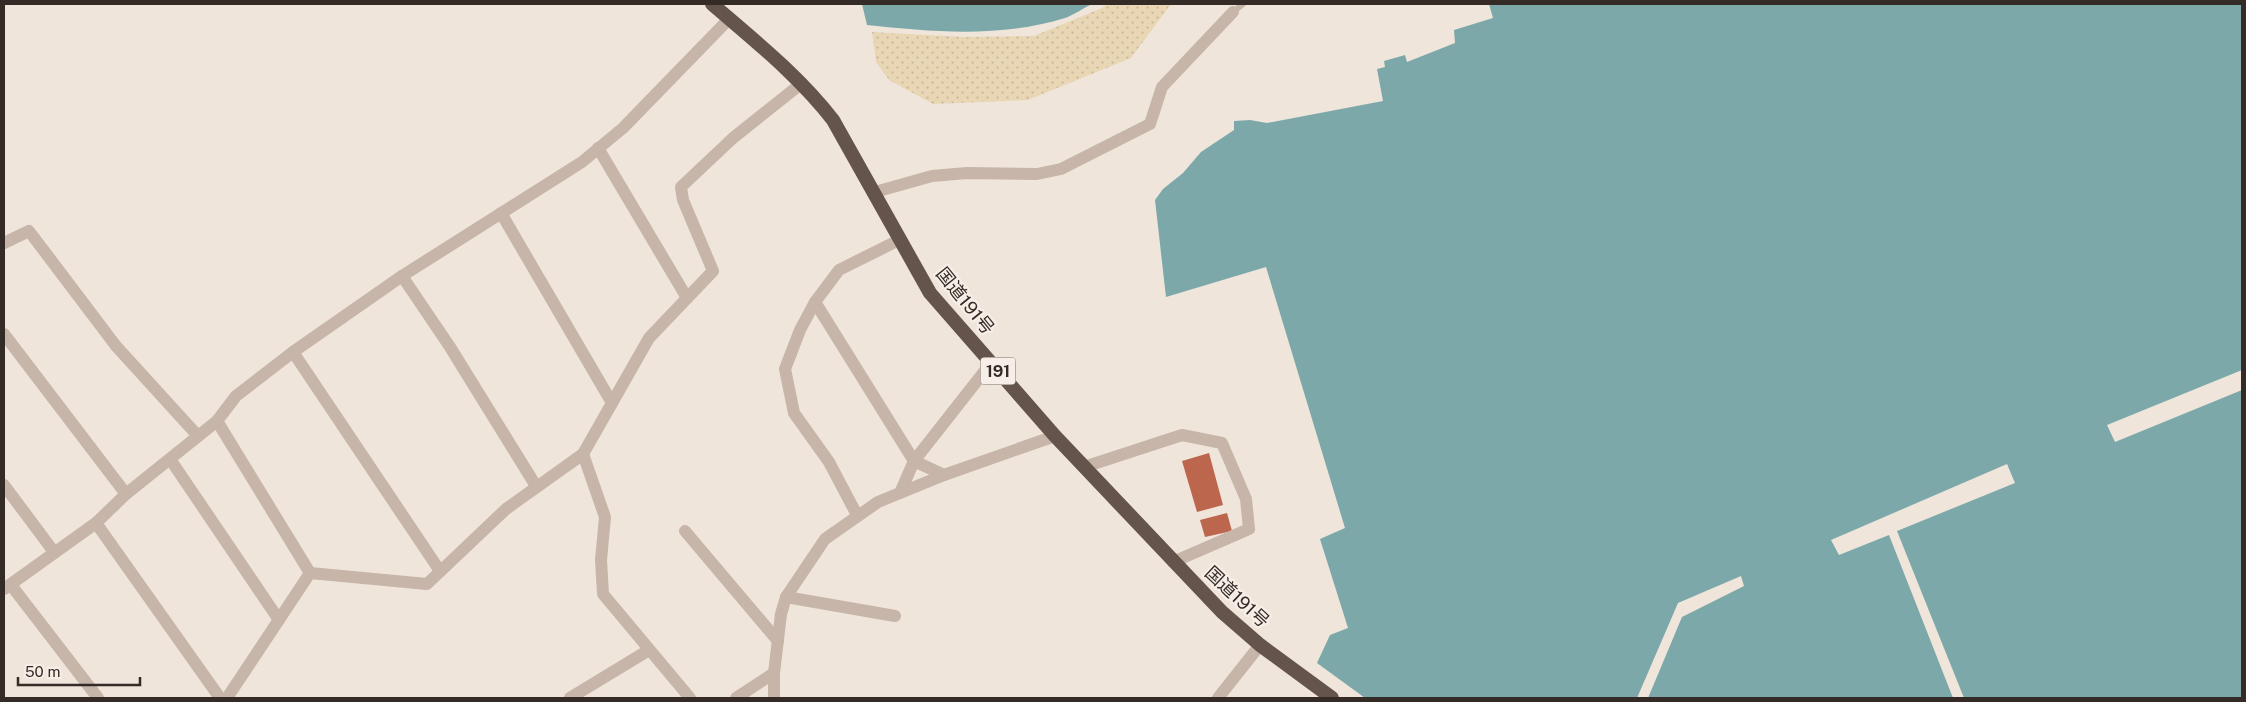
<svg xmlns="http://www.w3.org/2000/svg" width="2246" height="702" font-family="'Public Sans','Noto Sans JP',sans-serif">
<defs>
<pattern id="sand-dots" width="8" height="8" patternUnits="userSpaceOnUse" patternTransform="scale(1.25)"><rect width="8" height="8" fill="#e8d6b4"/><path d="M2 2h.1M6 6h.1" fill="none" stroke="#c8b89b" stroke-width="1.8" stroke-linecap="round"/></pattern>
</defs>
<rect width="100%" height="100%" fill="#efe5db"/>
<polygon fill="url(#sand-dots)" points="1107,4 1171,4 1131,58 1028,100 933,104 889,80 876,62 872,32 964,37 1034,36 1102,8"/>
<g fill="#7ca8aa">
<path d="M862,4H1092C1083,8 1074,15 1065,18C1001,38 932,32 867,25Z"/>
<polygon points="1489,4 2242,4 2242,370 2107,425 2115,442 2242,390 2242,698 1964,698 1897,531 2015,483 2007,464 1831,540 1839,555 1889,535 1953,698 1648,698 1682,617 1744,586 1741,576 1678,603 1637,698 1365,698 1317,663 1330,635 1348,628 1320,539 1345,528 1266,267 1166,297 1155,200 1163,189 1183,173 1201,152 1234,130 1234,121 1250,120 1267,123 1383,101 1377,69 1385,67 1384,61 1405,55 1407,62 1455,43 1454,30 1493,18"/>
</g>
<g fill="#bb664d">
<polygon points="1209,453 1223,505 1197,512 1182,461"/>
<polygon points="1227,513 1232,531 1205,537 1200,520"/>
</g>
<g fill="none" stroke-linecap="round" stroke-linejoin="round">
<polyline stroke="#c6b5a8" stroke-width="6" points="1233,12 1243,4"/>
<g stroke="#c6b5a8" stroke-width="12">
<polyline points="598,148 687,298"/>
<polyline points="875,192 932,176 967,173 1037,174 1061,169 1150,124 1162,87 1233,12"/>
<polyline points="501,213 612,403"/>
<polyline points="4,243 29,231 116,346 198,436"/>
<polyline points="402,276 450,347 536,486"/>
<polyline points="815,302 914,461 900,493"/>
<polyline points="4,334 126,494"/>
<polyline points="293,352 440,571"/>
<polyline points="217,421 310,573"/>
<polyline points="583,454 605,517 601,560 603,594 690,698"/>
<polyline points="170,459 279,620"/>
<polyline points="1084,467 1182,435 1222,443 1246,499 1249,529 1173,562"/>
<polyline points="944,475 914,461 991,363"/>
<polyline points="4,485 54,552"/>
<polyline points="857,515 829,462 794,413 785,369 800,330 815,302 839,270 899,240"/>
<polyline points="96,523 220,698"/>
<polyline points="685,531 778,641"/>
<polyline points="310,573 427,584 506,509 583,454 649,338 713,271 683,200 681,187 733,138 802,83"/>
<polyline points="11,585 98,698"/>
<polyline points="4,589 96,523 126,494 217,421 236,396 293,352 402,276 582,162 623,128 729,19"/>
<polyline points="786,597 895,616"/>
<polyline points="227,698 310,573"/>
<polyline points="570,698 649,650"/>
<polyline points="736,698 774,673"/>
<polyline points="774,698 774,673 781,614 786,597 825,539 878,502 944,475 1055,436"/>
<polyline points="1218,698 1260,645"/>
</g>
<path stroke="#64544c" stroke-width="14" d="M712,4C754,40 799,76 833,120L930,293L1055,436L1222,612L1260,645L1332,698"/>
</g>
<g text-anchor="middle" stroke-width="4.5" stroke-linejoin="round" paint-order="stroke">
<rect fill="#f7efe7" stroke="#6e6661" stroke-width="1" x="980.5" y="357.5" width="35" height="27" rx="4"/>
<g font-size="16" font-weight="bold" fill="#342b27">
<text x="998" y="377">191</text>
</g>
<g font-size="18" fill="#342b27" stroke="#f7efe7">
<text transform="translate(965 301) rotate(51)" y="6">国道191号</text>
<text transform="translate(1237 597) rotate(43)" y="6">国道191号</text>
</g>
</g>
<rect width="2246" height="702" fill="none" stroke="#342b27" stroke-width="10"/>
<path d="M18 677v8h122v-8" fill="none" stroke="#342b27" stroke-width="2.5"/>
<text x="25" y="677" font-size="15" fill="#342b27" stroke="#f7efe7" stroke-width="4" paint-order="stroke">50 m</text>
</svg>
